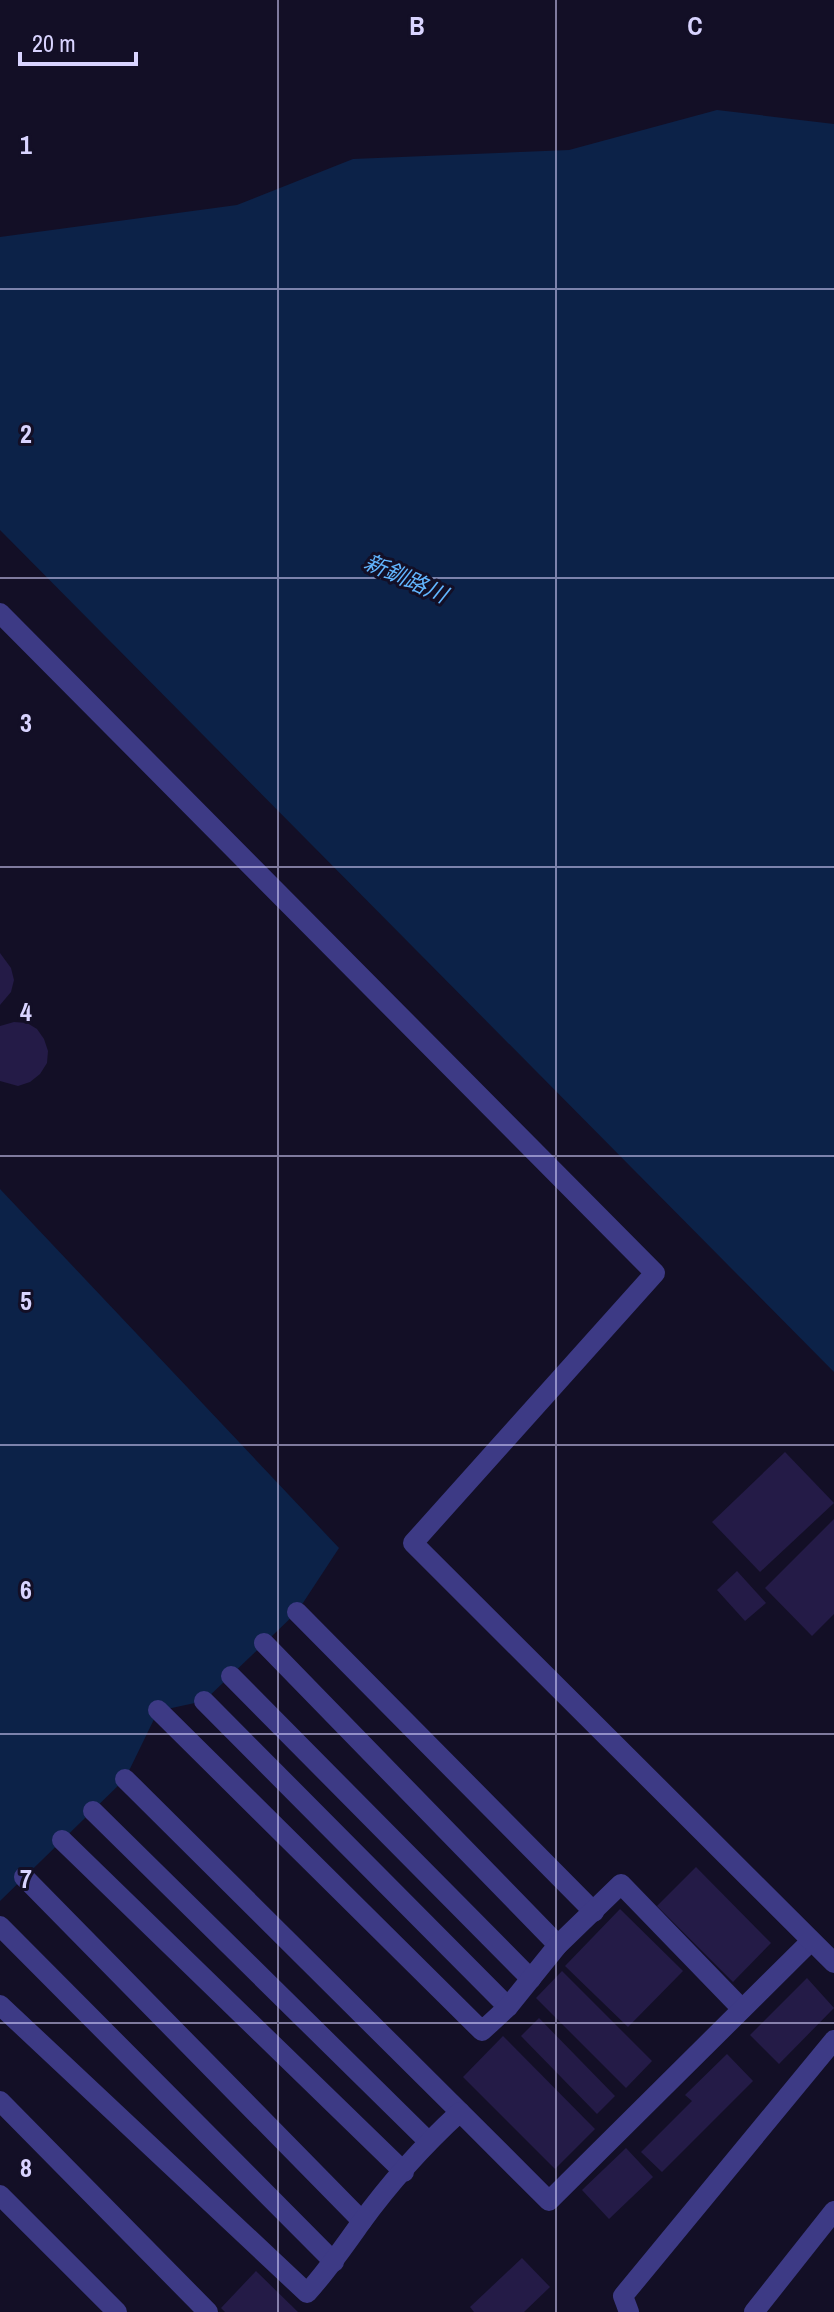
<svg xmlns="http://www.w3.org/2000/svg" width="834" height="2312" font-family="'Archivo Narrow','Noto Sans JP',sans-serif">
<rect width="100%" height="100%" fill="#130f26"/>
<g fill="#0c2248">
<polygon points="717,110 834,124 834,1372 0,530 0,237 237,205 353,159 569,150"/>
<polygon points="0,1189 339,1548 297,1612 204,1701 158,1711 125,1779 0,1901"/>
</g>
<g fill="#241b47">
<polygon points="0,953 11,968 14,980 11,992 0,1005"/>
<polygon points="14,1022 27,1023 37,1029 44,1039 48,1051 47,1063 40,1074 30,1082 18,1086 0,1081 0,1026"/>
<polygon points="785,1452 834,1503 760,1572 712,1522"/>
<polygon points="834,1519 834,1614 812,1636 765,1588"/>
<polygon points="737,1571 766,1603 745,1621 717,1590"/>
<polygon points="696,1867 771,1943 733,1982 657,1906"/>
<polygon points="620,1909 683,1971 628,2027 565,1966"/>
<polygon points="562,1971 652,2061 626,2088 536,1998"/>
<polygon points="807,1978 834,2008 779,2064 750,2035"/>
<polygon points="539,2018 615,2096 597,2114 521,2036"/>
<polygon points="503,2036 595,2129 555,2169 463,2077"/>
<polygon points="727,2054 753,2081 662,2172 641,2152 692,2101 685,2095"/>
<polygon points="626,2148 653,2177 609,2219 582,2190"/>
<polygon points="522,2258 550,2287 524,2312 474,2312 470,2307"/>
<polygon points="256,2271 298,2312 225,2312 221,2308"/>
</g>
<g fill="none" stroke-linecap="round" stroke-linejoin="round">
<g stroke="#3d3a85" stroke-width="20">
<polyline points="297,1612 594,1912"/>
<polyline points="264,1643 558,1945"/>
<polyline points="231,1676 531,1979"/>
<polyline points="204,1701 508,2007"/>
<polyline points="158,1710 482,2031 508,2007 558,1945 621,1884 742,2009"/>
<polyline points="125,1779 460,2112"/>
<polyline points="93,1811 428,2141"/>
<polyline points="62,1840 404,2172"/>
<polyline points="24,1877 362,2221"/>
<polyline points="0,1926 334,2262"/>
<path d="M0,2005L307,2293C327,2271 343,2248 360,2224C389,2184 424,2145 460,2112L549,2201L811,1941"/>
<polyline points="0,2101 208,2312"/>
<polyline points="0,2195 117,2312"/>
</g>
<g stroke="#3d3a85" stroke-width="20">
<polyline points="0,613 655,1273 413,1543 834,1963"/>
<polyline points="629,2312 623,2296 834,2040"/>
</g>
<polyline stroke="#3d3a85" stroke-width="20" points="754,2312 834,2211"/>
</g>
<path fill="none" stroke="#d9d4ff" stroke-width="2" stroke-opacity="0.55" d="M278,0V2312M556,0V2312M0,289H834M0,578H834M0,867H834M0,1156H834M0,1445H834M0,1734H834M0,2023H834"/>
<g text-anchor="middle" stroke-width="6" stroke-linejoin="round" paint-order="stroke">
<g font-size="22" font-style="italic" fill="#62b6ff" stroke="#130f26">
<text transform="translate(406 578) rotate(24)" y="8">新釧路川</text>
</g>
</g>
<g font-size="26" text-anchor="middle" font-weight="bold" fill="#d9d4ff" stroke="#130f26" stroke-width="6" stroke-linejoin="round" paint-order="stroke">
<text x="417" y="35">B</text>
<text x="695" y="35">C</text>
<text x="26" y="154">1</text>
<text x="26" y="443">2</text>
<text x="26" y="732">3</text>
<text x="26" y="1021">4</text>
<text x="26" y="1310">5</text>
<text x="26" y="1599">6</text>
<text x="26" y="1888">7</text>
<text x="26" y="2177">8</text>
</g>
<path d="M20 52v12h116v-12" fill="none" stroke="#d9d4ff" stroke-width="4"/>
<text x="32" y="52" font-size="24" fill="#d9d4ff" stroke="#130f26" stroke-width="6" paint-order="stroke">20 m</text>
</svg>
